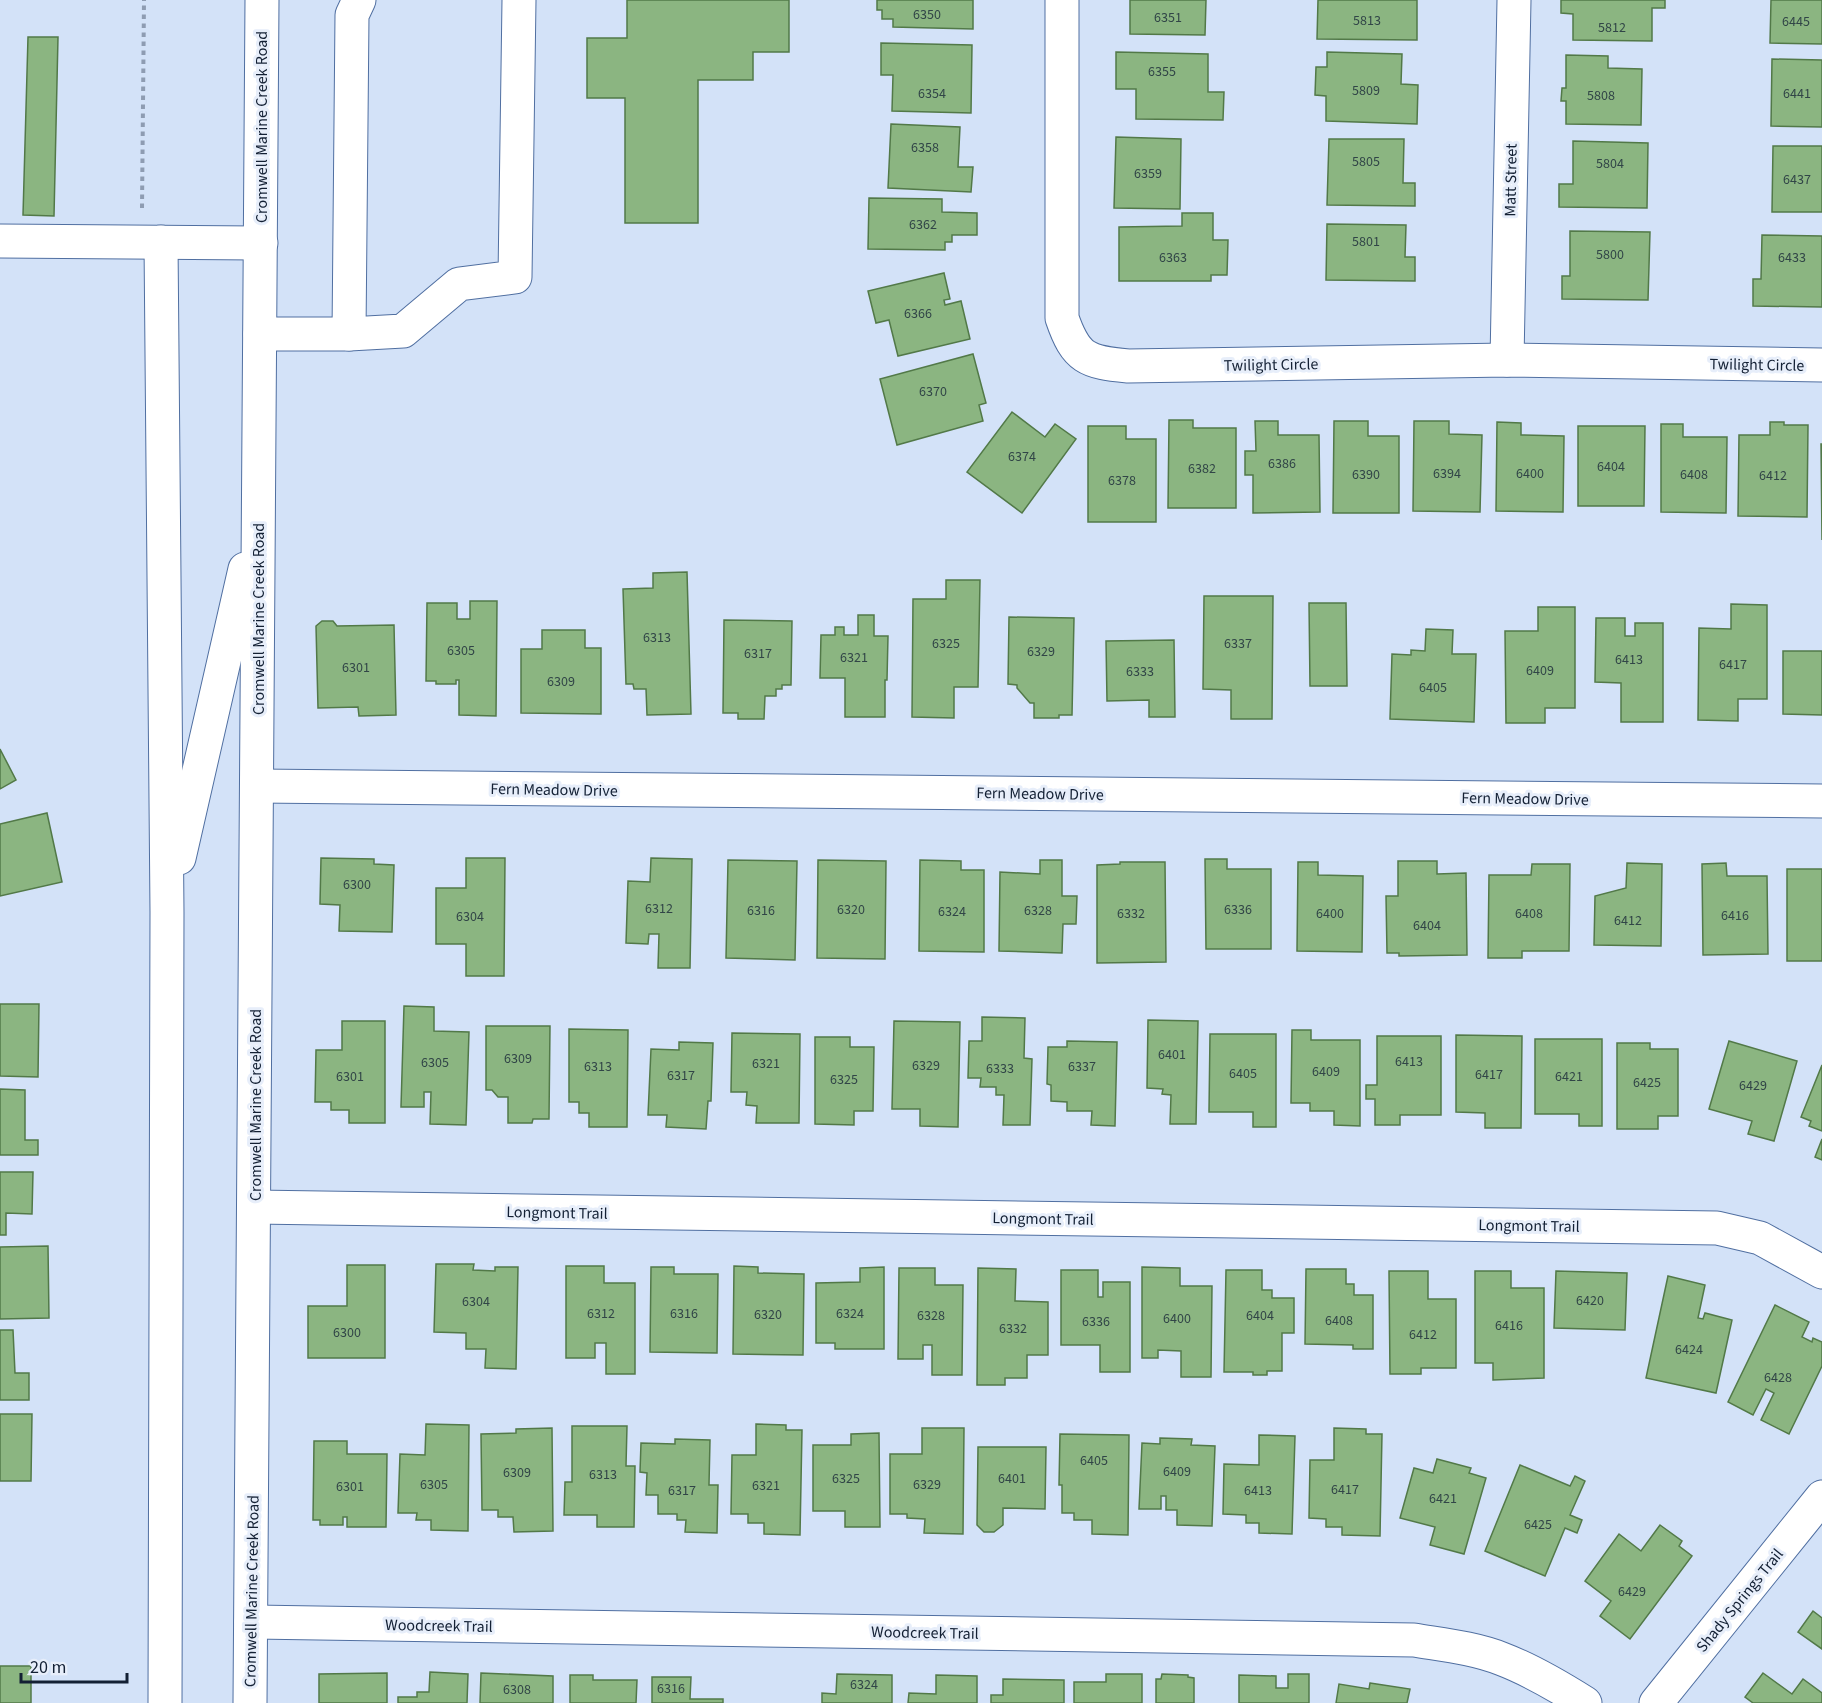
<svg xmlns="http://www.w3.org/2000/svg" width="1822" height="1703" font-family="'Source Sans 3',sans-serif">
<rect width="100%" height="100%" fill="#d3e2f8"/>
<g fill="#8bb581" stroke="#527948" stroke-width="1.5">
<polygon points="627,0 789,0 789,52 753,52 753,80 698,80 698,223 625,223 625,98 587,98 587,38 627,38"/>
<polygon points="877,0 973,0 973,29 893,27 893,19 882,19 882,10 877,10"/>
<polygon points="1130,0 1206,0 1205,35 1130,34"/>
<polygon points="1318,0 1417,0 1417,40 1317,39"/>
<polygon points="1561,0 1665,0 1665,8 1652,8 1652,41 1573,40 1573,14 1561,13"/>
<polygon points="1771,0 1822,0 1822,44 1770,43"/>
<polygon points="28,37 58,37 54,216 23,215"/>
<polygon points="881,43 972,45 971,113 892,111 893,75 881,75"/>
<polygon points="1116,52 1208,54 1208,92 1224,92 1223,120 1136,119 1136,89 1116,89"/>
<polygon points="1327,52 1402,54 1401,84 1418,85 1417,124 1326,121 1326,96 1315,95 1316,67 1327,67"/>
<polygon points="1566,55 1608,56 1608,68 1642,69 1641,125 1566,124 1566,101 1561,101 1562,88 1566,88"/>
<polygon points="1772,59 1822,60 1822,127 1771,126"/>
<polygon points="891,124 960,127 958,167 973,167 971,192 888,188"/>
<polygon points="1116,137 1181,139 1180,209 1114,208"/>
<polygon points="1329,139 1404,139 1403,183 1415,183 1415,206 1327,205"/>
<polygon points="1573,141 1648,143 1647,208 1559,207 1559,184 1573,184"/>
<polygon points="1773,146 1822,146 1822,212 1772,212"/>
<polygon points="869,198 942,199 942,212 977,213 977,235 952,235 952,242 945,242 945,250 868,249"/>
<polygon points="1182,213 1213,213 1213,240 1228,240 1227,275 1211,275 1211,281 1119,281 1119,227 1182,226"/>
<polygon points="1327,224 1406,225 1405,257 1415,257 1415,281 1326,280"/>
<polygon points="1570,231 1650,232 1648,300 1562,299 1562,276 1570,276"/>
<polygon points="1762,235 1822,236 1822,307 1753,306 1753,279 1761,279"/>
<polygon points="944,273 950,299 944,300 945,305 961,301 970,339 898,356 889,320 876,323 868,291"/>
<polygon points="973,354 986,403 979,405 983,421 897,445 880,379"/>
<polygon points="1012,412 1045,437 1055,424 1076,439 1022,513 967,472"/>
<polygon points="1169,420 1193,420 1193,428 1236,428 1236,508 1168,508"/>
<polygon points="1255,421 1278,421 1278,435 1319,435 1320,512 1253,513 1253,475 1245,475 1245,451 1256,451"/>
<polygon points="1334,421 1368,421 1368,436 1399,436 1399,513 1333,513"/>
<polygon points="1414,421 1449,421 1449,434 1482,435 1480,512 1413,511"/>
<polygon points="1497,422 1521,423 1521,435 1564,436 1563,512 1496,511"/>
<polygon points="1770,422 1784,422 1784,425 1808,425 1807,517 1738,516 1739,435 1770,435"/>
<polygon points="1661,424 1683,424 1683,437 1727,437 1726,513 1661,512"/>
<polygon points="1088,426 1126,426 1126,439 1156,439 1156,522 1088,522"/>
<polygon points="1578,426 1645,426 1644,506 1578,506"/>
<polygon points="1821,444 1822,444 1822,540"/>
<polygon points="687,572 691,714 647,715 646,689 634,689 633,684 626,684 623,589 653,588 653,573"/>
<polygon points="946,580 980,580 978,687 954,687 954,718 912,717 913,599 946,599"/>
<polygon points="1204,596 1273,596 1272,719 1231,719 1231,690 1203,689"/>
<polygon points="470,601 497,601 496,716 459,715 459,680 456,680 456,684 436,684 436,681 426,681 427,603 457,603 457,619 470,619"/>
<polygon points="1309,603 1346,603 1347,686 1310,686"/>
<polygon points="1731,604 1767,605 1767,699 1738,699 1738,721 1698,720 1699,628 1731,629"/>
<polygon points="1538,607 1575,607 1575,708 1545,708 1545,723 1506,723 1505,631 1538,631"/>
<polygon points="858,615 874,615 874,636 888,636 887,680 885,680 885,717 845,717 845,678 820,678 821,635 835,635 835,627 844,627 844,635 858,635"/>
<polygon points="1009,617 1074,618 1072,715 1059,715 1059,718 1034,718 1034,703 1030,703 1017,688 1017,685 1008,684"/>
<polygon points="1596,618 1625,618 1625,636 1635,636 1635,623 1663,623 1663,722 1621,722 1621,683 1595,682"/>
<polygon points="724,620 792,621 791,685 782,685 782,689 776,689 776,696 765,696 764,719 738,719 738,713 723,713"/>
<polygon points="322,621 333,621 337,626 394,625 396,715 359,716 358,707 318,708 316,626"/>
<polygon points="1426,629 1453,630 1452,654 1476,654 1474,722 1390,719 1392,654 1411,655 1411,650 1425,651"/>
<polygon points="542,630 585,630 585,648 601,648 601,714 521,713 521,649 542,649"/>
<polygon points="1174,640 1175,717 1149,717 1149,700 1107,701 1106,641"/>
<polygon points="1783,651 1822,651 1822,715 1783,714"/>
<polygon points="0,749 16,780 0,789"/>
<polygon points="47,813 62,882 0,896 0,824"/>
<polygon points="321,858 374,859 374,864 394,865 392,932 339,931 340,905 320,904"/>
<polygon points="466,858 505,858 504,976 466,976 466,944 436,944 436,888 466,888"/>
<polygon points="651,858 692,859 690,968 658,968 659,934 649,934 648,944 626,943 628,881 650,882"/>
<polygon points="1205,859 1227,859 1227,869 1271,869 1271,949 1206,949"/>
<polygon points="728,860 797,861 795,960 726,958"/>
<polygon points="818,860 886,861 885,959 817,958"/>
<polygon points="920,860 961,861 961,870 984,870 984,952 919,951"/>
<polygon points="1040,860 1062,860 1062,896 1077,896 1076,924 1063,924 1062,953 999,951 1000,872 1040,874"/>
<polygon points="1398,861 1437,861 1437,874 1466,873 1467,955 1399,956 1399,953 1387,953 1386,896 1398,896"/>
<polygon points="1120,862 1165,862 1166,962 1097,963 1097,865 1120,864"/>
<polygon points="1298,862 1318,862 1318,875 1363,876 1362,952 1297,951"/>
<polygon points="1627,863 1662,864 1661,946 1594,945 1595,896 1626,888"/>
<polygon points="1726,863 1727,876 1767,876 1768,954 1703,955 1702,864"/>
<polygon points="1532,864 1570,864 1569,951 1522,951 1522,958 1488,958 1489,875 1531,875"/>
<rect x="1787" y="869" width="35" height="92"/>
<polygon points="0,1004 39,1004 38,1077 0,1076"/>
<polygon points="404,1006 434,1007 434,1031 469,1032 466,1125 430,1124 431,1092 424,1092 424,1107 401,1107"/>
<polygon points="982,1017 1025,1018 1024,1058 1032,1059 1030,1125 1003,1125 1004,1095 996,1095 996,1087 980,1087 981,1078 968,1078 969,1041 982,1041"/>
<polygon points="1148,1020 1198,1021 1196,1124 1170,1124 1171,1095 1162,1094 1163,1089 1147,1088"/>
<polygon points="342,1021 385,1021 385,1123 349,1123 349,1110 331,1110 331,1102 315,1102 316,1050 342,1050"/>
<polygon points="894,1021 960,1022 958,1127 920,1126 920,1109 892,1109"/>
<polygon points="486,1026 550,1026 549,1119 533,1119 532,1123 508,1123 508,1097 498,1097 492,1090 486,1090"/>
<polygon points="569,1029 628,1030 627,1127 589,1127 589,1113 579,1113 579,1102 569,1102"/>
<polygon points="1292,1030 1311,1030 1311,1040 1360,1040 1360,1126 1334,1125 1334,1111 1310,1111 1310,1103 1291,1103"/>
<polygon points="732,1033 800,1034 799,1123 756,1123 757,1106 746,1105 747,1092 731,1092"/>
<polygon points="1210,1034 1276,1034 1276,1127 1253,1127 1253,1112 1209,1112"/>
<polygon points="1456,1035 1522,1036 1521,1128 1485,1128 1485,1113 1456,1112"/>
<polygon points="1377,1036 1441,1036 1441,1115 1400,1115 1400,1125 1375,1125 1375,1099 1366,1099 1366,1085 1377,1085"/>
<polygon points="815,1037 850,1037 850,1047 874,1047 873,1111 854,1111 854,1125 815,1124"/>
<polygon points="1535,1039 1602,1039 1602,1126 1579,1126 1579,1114 1535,1114"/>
<polygon points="1067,1041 1117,1042 1115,1126 1091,1125 1092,1111 1067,1111 1067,1102 1051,1101 1051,1085 1047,1084 1048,1047 1067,1047"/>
<polygon points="1729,1041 1797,1061 1774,1141 1748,1134 1752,1121 1709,1109"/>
<polygon points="679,1042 713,1043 711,1101 708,1101 706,1129 666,1127 667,1115 648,1115 651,1049 679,1050"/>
<polygon points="1617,1043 1650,1043 1650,1049 1678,1049 1678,1116 1658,1116 1658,1129 1617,1129"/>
<polygon points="1822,1065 1822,1131 1809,1126 1811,1121 1801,1117"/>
<polygon points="0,1089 25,1090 25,1140 38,1140 38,1155 0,1155"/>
<polygon points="1822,1139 1822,1160 1815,1157"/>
<polygon points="0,1172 33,1172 32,1214 6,1213 6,1235 0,1235"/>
<polygon points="48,1246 49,1318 0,1319 0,1247"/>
<polygon points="436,1264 474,1264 473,1270 495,1271 495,1267 518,1267 516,1369 485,1368 486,1349 466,1349 466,1333 434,1332"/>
<polygon points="347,1265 385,1265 385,1358 308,1358 308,1306 347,1306"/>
<polygon points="566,1266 604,1266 604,1283 635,1283 635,1374 606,1374 606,1343 595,1343 595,1358 566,1358"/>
<polygon points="734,1266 758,1267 758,1273 804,1274 803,1355 733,1354"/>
<polygon points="651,1267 674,1267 674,1274 718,1274 717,1353 650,1352"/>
<polygon points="884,1267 884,1349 835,1349 835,1343 816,1343 816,1283 860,1282 860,1268"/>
<polygon points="1142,1267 1180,1268 1180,1286 1212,1286 1211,1377 1181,1377 1181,1351 1158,1350 1158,1358 1142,1358"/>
<polygon points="899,1268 935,1268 935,1285 963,1285 962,1375 932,1375 932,1345 923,1345 923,1359 898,1359"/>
<polygon points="978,1268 1016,1269 1015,1301 1048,1302 1048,1355 1027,1355 1027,1378 1005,1378 1005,1385 977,1385"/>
<polygon points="1306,1269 1346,1269 1346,1284 1354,1284 1354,1295 1373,1295 1373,1349 1353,1349 1353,1345 1305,1344"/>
<polygon points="1061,1270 1098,1270 1098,1297 1103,1297 1103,1282 1130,1282 1130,1372 1100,1372 1100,1345 1061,1345"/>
<polygon points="1226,1270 1262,1270 1262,1290 1272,1290 1272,1298 1294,1298 1294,1333 1282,1333 1282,1371 1267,1371 1267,1375 1253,1375 1253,1372 1224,1372"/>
<polygon points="1389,1271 1428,1271 1428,1299 1456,1299 1456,1368 1421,1368 1421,1374 1390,1374"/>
<polygon points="1475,1271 1511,1271 1511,1288 1544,1288 1544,1378 1493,1380 1493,1363 1475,1363"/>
<polygon points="1556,1271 1627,1273 1625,1330 1554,1328"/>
<polygon points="1668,1276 1705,1285 1698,1318 1703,1319 1705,1313 1732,1320 1716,1393 1646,1378"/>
<polygon points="1775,1305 1809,1322 1802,1337 1812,1342 1813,1338 1822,1342 1822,1366 1789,1434 1761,1420 1774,1393 1766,1389 1753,1415 1728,1402"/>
<polygon points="0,1330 13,1330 15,1373 29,1373 29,1400 0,1400"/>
<polygon points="0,1414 32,1414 31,1481 0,1481"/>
<polygon points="426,1424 469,1425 468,1531 431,1530 431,1520 416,1520 417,1513 398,1513 400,1454 425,1455"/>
<polygon points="756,1424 786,1425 786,1430 802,1430 800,1535 764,1534 764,1523 748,1523 748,1514 731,1514 732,1455 756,1455"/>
<polygon points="572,1426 627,1426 626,1466 635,1466 634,1527 597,1527 597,1515 564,1515 565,1482 572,1482"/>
<polygon points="552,1428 553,1531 514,1532 513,1517 498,1517 498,1510 482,1510 481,1434 516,1433 516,1429"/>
<polygon points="922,1428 964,1428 963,1534 924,1533 925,1519 907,1518 907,1514 890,1514 890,1454 922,1454"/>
<polygon points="1334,1428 1366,1429 1366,1434 1382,1434 1380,1536 1342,1535 1342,1527 1326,1527 1326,1519 1309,1518 1310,1460 1334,1460"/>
<polygon points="879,1433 880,1527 845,1527 845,1511 813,1511 813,1445 851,1445 851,1434"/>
<polygon points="1060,1434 1129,1435 1128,1535 1092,1534 1092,1520 1074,1520 1074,1513 1062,1513 1062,1485 1059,1485"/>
<polygon points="1259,1435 1295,1436 1292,1534 1259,1533 1259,1523 1246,1523 1246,1515 1223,1514 1224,1464 1259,1465"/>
<polygon points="1160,1438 1192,1439 1191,1445 1215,1446 1212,1526 1177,1525 1177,1510 1166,1510 1166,1496 1161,1496 1161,1509 1139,1509 1142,1443 1160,1444"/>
<polygon points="675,1439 710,1440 709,1485 718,1485 717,1533 685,1532 686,1520 677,1520 677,1514 658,1514 658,1495 646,1495 647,1473 640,1472 641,1443 675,1444"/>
<polygon points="314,1441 347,1441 347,1454 387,1454 386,1527 347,1527 347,1517 343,1517 343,1525 320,1525 320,1520 313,1520"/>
<polygon points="978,1447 1046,1447 1045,1509 1003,1508 1003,1525 994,1532 984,1532 977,1525"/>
<polygon points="1437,1459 1471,1468 1469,1473 1486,1478 1464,1554 1430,1545 1435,1527 1400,1518 1414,1468 1433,1473"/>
<polygon points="1520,1465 1570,1486 1575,1476 1585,1481 1570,1515 1582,1520 1577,1533 1565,1528 1545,1576 1485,1551"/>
<polygon points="1660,1525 1682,1541 1679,1546 1692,1556 1630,1639 1600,1616 1611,1601 1585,1581 1619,1534 1641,1551"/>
<polygon points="1813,1611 1822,1618 1822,1649 1798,1632"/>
<rect x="0" y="1666" width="31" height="37"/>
<polygon points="430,1672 468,1674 467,1703 398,1703 398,1697 417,1697 417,1692 429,1692"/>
<polygon points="387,1673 387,1703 319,1703 319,1674"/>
<polygon points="481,1673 553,1676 553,1703 480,1703"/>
<polygon points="1763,1673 1792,1694 1803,1679 1822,1693 1822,1703 1753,1703 1745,1697"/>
<polygon points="837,1674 892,1675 892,1703 822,1703 822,1693 836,1694"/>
<polygon points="1106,1674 1142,1674 1142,1703 1074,1703 1074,1682 1106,1682"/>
<polygon points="1162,1674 1188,1675 1188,1677 1194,1678 1194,1703 1156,1703 1156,1679 1161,1679"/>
<polygon points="1288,1674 1309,1674 1309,1703 1239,1703 1239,1675 1276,1676 1276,1688 1288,1688"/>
<polygon points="570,1675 593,1675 593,1680 637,1680 636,1703 570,1703"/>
<polygon points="936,1675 977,1676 977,1703 908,1703 909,1693 936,1694"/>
<polygon points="652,1677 691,1677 690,1699 723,1699 723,1703 652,1703"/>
<polygon points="1003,1679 1064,1680 1064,1703 991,1703 991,1695 1003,1695"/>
<polygon points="1370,1683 1410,1689 1407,1703 1336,1703 1339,1684 1369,1689"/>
</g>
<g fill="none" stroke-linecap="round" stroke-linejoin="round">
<defs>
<g id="minor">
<path d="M1062,0V318C1076,359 1087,362 1128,366L1507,360L1822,365"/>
<polyline points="0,241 261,243"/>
<polyline points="260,334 349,334 403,331 459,284 515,277 519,0"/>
<polyline points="349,334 352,15 359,0"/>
<polyline points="1507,360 1514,0"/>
<polyline points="257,786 1822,801"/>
<polyline points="254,1207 1717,1228 1760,1238 1822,1272"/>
<path d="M251,1622L1414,1640C1444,1645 1474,1648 1502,1659C1531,1670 1558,1686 1585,1703"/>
<polyline points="1656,1703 1822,1497"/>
</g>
<g id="major">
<polyline points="161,242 167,912 165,1703"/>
<polyline points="179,858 245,569"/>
<polyline points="250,1703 262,0"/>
</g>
</defs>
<use href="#minor" stroke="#506fa1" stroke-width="35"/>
<use href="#major" stroke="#506fa1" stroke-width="35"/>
<polyline stroke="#8e9cb2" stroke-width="4" stroke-dasharray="4.5 4.5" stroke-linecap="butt" points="142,208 144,0"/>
<use href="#minor" stroke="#fff" stroke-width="33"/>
<use href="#major" stroke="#fff" stroke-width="33"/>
</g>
<g text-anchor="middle" stroke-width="6" stroke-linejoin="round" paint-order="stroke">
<g font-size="14" fill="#314547">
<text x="927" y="19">6350</text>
<text x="1168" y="22">6351</text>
<text x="1367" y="25">5813</text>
<text x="1796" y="26">6445</text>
<text x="1612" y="32">5812</text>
<text x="1162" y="76">6355</text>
<text x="1366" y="95">5809</text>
<text x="932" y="98">6354</text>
<text x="1797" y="98">6441</text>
<text x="1601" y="100">5808</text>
<text x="925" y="152">6358</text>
<text x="1366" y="166">5805</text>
<text x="1610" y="168">5804</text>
<text x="1148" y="178">6359</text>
<text x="1797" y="184">6437</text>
<text x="923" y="229">6362</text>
<text x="1366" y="246">5801</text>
<text x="1610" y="259">5800</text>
<text x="1173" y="262">6363</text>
<text x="1792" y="262">6433</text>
<text x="918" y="318">6366</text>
<text x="933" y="396">6370</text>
<text x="1022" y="461">6374</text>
<text x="1282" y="468">6386</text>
<text x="1611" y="471">6404</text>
<text x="1202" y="473">6382</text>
<text x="1447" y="478">6394</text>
<text x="1530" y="478">6400</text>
<text x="1366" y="479">6390</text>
<text x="1694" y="479">6408</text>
<text x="1773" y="480">6412</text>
<text x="1122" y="485">6378</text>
<text x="657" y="642">6313</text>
<text x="946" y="648">6325</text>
<text x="1238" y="648">6337</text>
<text x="461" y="655">6305</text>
<text x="1041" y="656">6329</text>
<text x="758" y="658">6317</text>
<text x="854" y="662">6321</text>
<text x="1629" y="664">6413</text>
<text x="1733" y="669">6417</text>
<text x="356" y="672">6301</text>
<text x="1540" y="675">6409</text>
<text x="1140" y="676">6333</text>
<text x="561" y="686">6309</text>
<text x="1433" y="692">6405</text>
<text x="357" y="889">6300</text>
<text x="659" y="913">6312</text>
<text x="851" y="914">6320</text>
<text x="1238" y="914">6336</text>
<text x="761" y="915">6316</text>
<text x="1038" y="915">6328</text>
<text x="952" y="916">6324</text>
<text x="1131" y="918">6332</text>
<text x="1330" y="918">6400</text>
<text x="1529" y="918">6408</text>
<text x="1735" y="920">6416</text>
<text x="470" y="921">6304</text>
<text x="1628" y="925">6412</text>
<text x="1427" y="930">6404</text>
<text x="1172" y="1059">6401</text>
<text x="518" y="1063">6309</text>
<text x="1409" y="1066">6413</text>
<text x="435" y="1067">6305</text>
<text x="766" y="1068">6321</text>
<text x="926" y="1070">6329</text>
<text x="598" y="1071">6313</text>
<text x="1082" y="1071">6337</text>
<text x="1000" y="1073">6333</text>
<text x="1326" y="1076">6409</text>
<text x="1243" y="1078">6405</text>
<text x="1489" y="1079">6417</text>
<text x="681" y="1080">6317</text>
<text x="350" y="1081">6301</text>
<text x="1569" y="1081">6421</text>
<text x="844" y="1084">6325</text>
<text x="1647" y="1087">6425</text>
<text x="1753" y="1090">6429</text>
<text x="1590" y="1305">6420</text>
<text x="476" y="1306">6304</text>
<text x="601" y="1318">6312</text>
<text x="684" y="1318">6316</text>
<text x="850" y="1318">6324</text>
<text x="768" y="1319">6320</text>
<text x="931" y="1320">6328</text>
<text x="1260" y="1320">6404</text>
<text x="1177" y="1323">6400</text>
<text x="1339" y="1325">6408</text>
<text x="1096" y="1326">6336</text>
<text x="1509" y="1330">6416</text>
<text x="1013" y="1333">6332</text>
<text x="347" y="1337">6300</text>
<text x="1423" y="1339">6412</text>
<text x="1689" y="1354">6424</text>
<text x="1778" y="1382">6428</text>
<text x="1094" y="1465">6405</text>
<text x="1177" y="1476">6409</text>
<text x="517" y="1477">6309</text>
<text x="603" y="1479">6313</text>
<text x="846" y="1483">6325</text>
<text x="1012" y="1483">6401</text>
<text x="434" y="1489">6305</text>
<text x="927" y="1489">6329</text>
<text x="766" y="1490">6321</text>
<text x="350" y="1491">6301</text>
<text x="1345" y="1494">6417</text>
<text x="682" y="1495">6317</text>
<text x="1258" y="1495">6413</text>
<text x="1443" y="1503">6421</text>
<text x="1538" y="1529">6425</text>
<text x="1632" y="1596">6429</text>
<text x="864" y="1689">6324</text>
<text x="671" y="1693">6316</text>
<text x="517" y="1694">6308</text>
</g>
<g font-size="16" fill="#132034" stroke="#e7eefa">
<text transform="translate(261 127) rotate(-90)" y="6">Cromwell Marine Creek Road</text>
<text transform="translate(1510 180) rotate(-89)" y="6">Matt Street</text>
<text transform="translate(1271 364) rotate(-1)" y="6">Twilight Circle</text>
<text transform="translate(1757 364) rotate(1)" y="6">Twilight Circle</text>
<text transform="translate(258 619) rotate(-90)" y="6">Cromwell Marine Creek Road</text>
<text transform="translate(554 789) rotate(1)" y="6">Fern Meadow Drive</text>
<text transform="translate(1040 793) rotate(1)" y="6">Fern Meadow Drive</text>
<text transform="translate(1525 798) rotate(1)" y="6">Fern Meadow Drive</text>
<text transform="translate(255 1105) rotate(-90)" y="6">Cromwell Marine Creek Road</text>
<text transform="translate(557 1212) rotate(1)" y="6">Longmont Trail</text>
<text transform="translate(1043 1218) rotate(1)" y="6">Longmont Trail</text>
<text transform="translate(1529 1225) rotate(1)" y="6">Longmont Trail</text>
<text transform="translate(251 1591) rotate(-89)" y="6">Cromwell Marine Creek Road</text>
<text transform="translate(1739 1600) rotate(-51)" y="6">Shady Springs Trail</text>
<text transform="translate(439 1625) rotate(1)" y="6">Woodcreek Trail</text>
<text transform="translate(925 1632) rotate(1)" y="6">Woodcreek Trail</text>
</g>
</g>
<path d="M21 1673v9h106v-9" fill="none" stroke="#132034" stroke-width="3"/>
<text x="30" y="1673" font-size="18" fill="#132034" stroke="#e7eefa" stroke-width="4.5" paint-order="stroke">20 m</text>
</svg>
